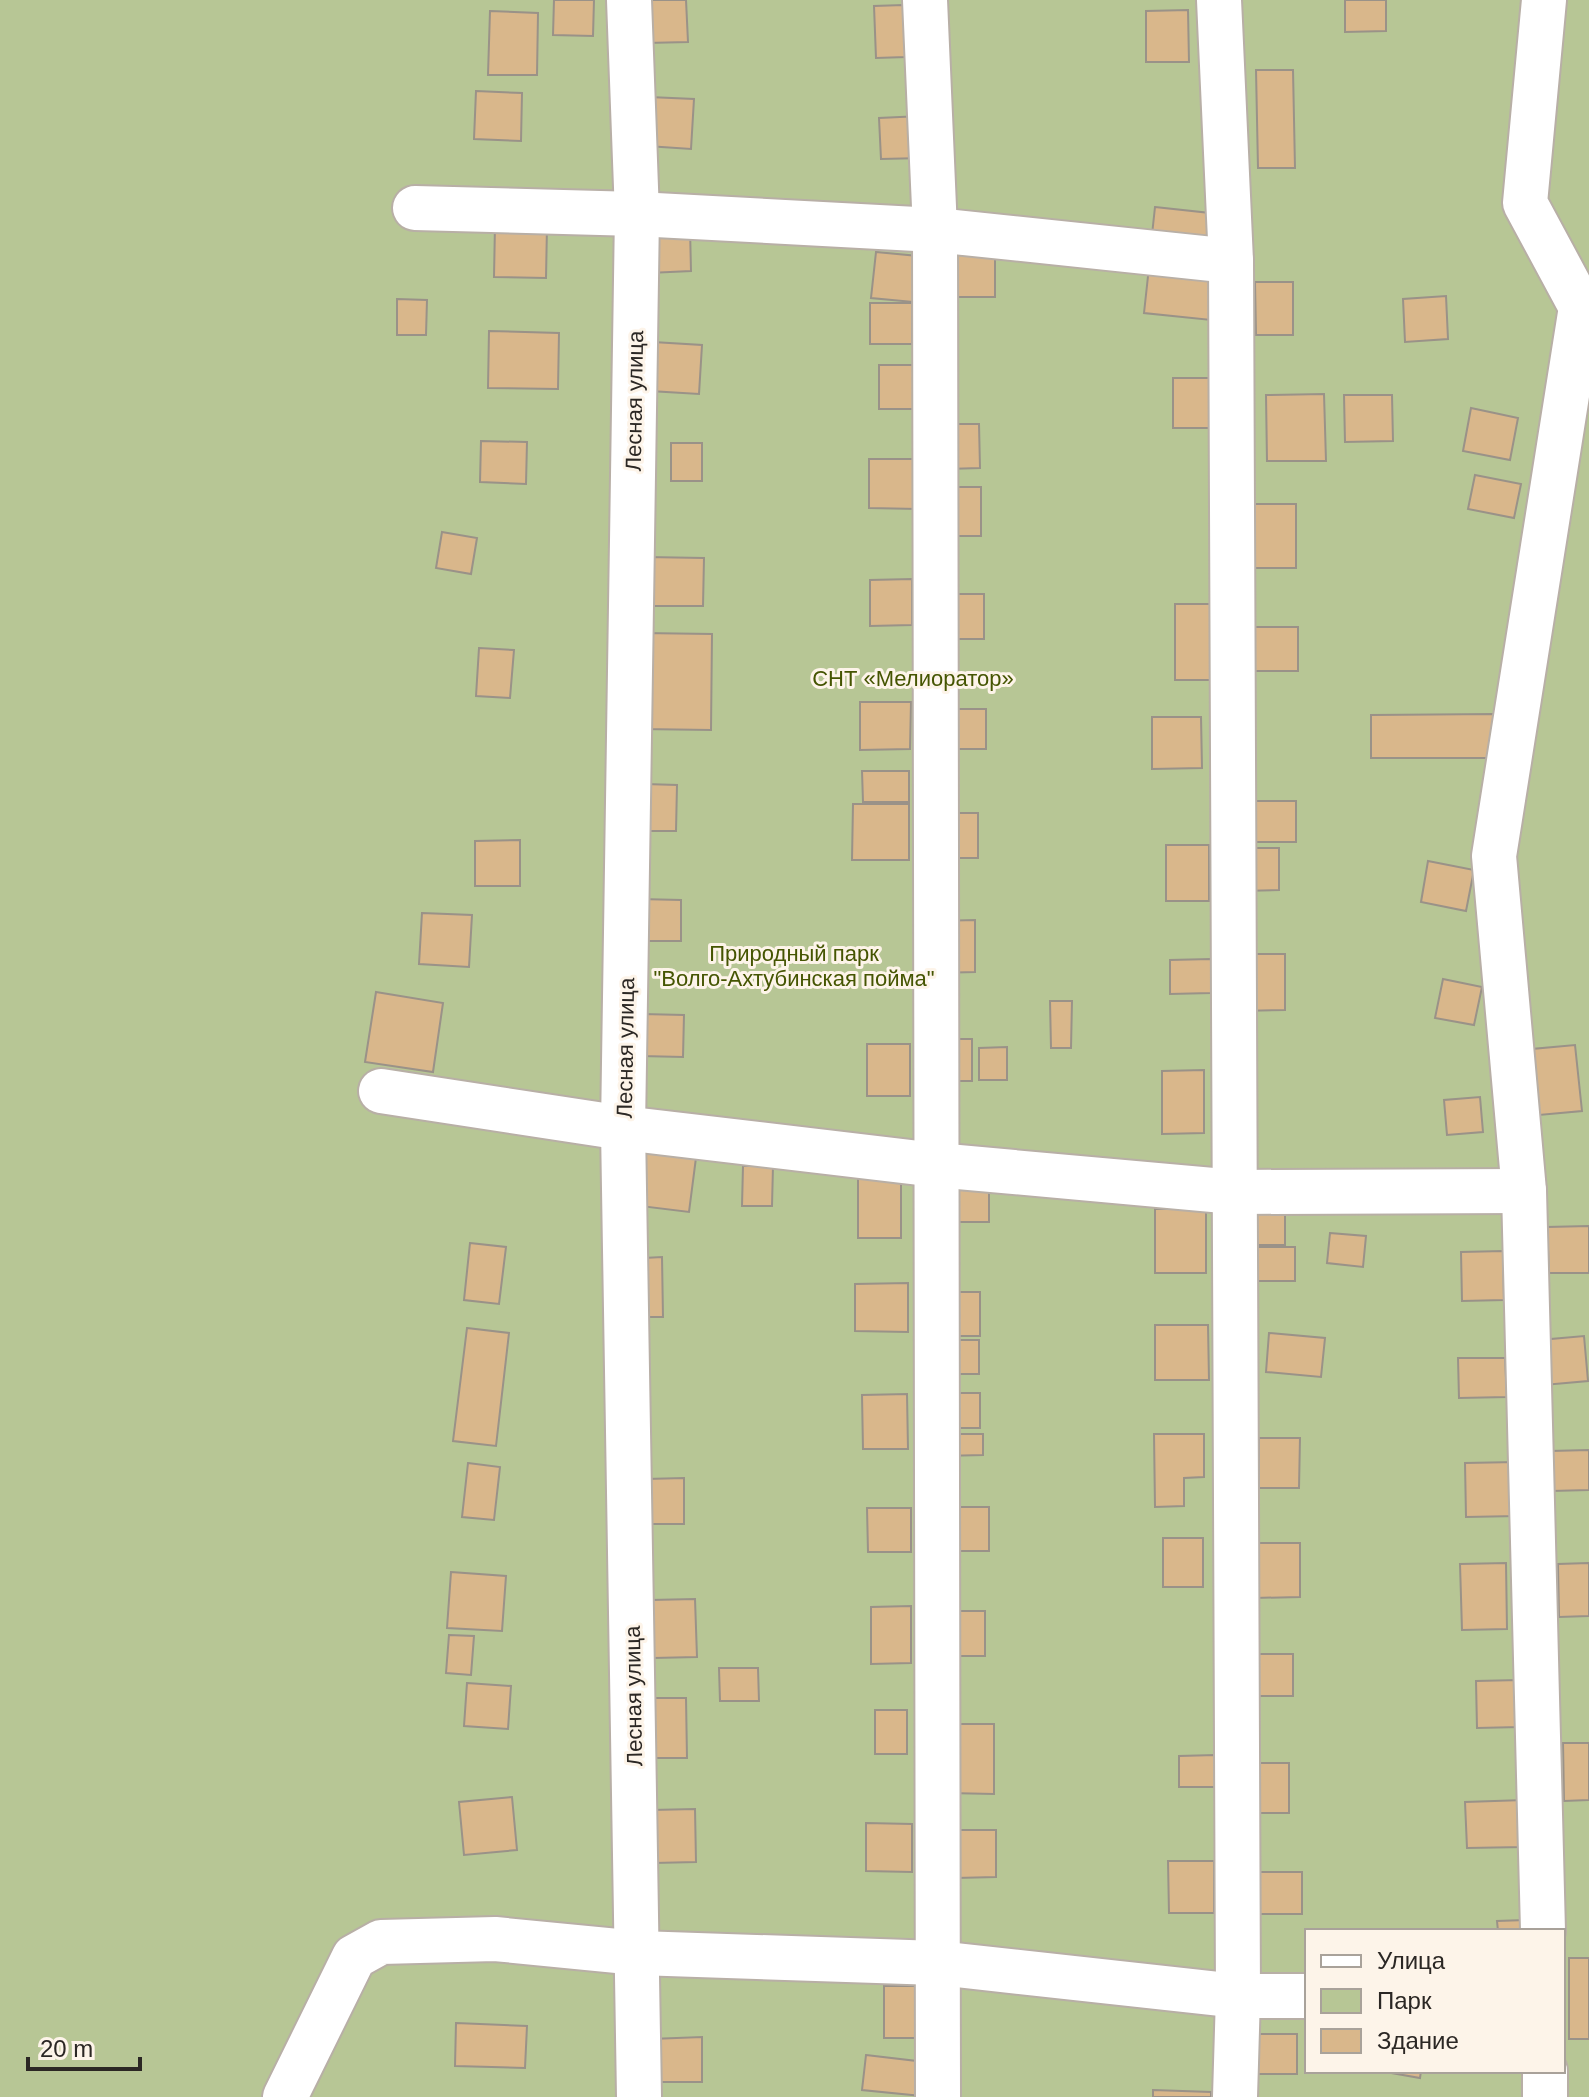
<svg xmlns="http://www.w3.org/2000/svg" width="1589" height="2097" font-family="Helvetica,sans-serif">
<rect width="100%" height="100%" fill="#efe6dc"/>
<path fill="#b7c695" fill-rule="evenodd" d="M0,0H1589V2097H0ZM1307,1931H1563V2071H1307Z"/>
<g fill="#d9b78b" stroke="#9a9288" stroke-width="2">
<polygon points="554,0 594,0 593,36 553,35"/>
<polygon points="644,0 686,0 688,42 646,43"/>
<polygon points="1345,0 1386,0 1386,31 1345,32"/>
<polygon points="903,5 906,57 876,58 874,6"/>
<polygon points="1188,10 1189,62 1146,62 1146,11"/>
<polygon points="490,11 538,13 537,75 488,75"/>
<polygon points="1256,70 1293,70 1295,168 1258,168"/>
<polygon points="476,91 522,93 521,141 474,139"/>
<polygon points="649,97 694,99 691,149 647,146"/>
<polygon points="921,116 923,158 881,159 879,118"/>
<polygon points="1155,207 1219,214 1215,251 1151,244"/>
<polygon points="495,225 547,226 546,278 494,277"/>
<polygon points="690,228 691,271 649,273 648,230"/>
<polygon points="876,252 918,256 913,302 871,298"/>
<rect x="952" y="252" width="43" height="45"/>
<polygon points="1149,267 1216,274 1211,320 1144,313"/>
<polygon points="1255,282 1293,282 1293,335 1256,335"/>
<polygon points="1446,296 1448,339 1405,342 1403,299"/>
<polygon points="397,299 427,300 426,335 397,335"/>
<rect x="870" y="303" width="42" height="41"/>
<polygon points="489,331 559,333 558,389 488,388"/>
<polygon points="653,342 702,345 699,394 650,391"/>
<rect x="879" y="365" width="39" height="44"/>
<rect x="1173" y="378" width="47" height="50"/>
<polygon points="1324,394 1326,461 1267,461 1266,395"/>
<polygon points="1344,395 1392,395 1393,441 1345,442"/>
<polygon points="1471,408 1518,418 1510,460 1463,451"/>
<polygon points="947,424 979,424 980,468 947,469"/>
<polygon points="481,441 527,442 526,484 480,482"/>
<rect x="671" y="443" width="31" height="38"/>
<polygon points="869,459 917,459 918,509 869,508"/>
<polygon points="1475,475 1521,484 1514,518 1468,509"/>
<rect x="947" y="487" width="34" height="49"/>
<rect x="1253" y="504" width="43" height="64"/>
<polygon points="442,532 477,538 471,574 436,568"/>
<polygon points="646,557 704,558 703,606 645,606"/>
<polygon points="912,579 912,625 870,626 870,580"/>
<rect x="944" y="594" width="40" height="45"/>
<polygon points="1175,604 1215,604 1216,680 1175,680"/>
<rect x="1250" y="627" width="48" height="44"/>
<polygon points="642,633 712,634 711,730 641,729"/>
<polygon points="479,648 514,650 510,698 476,696"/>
<polygon points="860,702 911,702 910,749 860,750"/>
<rect x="940" y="709" width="46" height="40"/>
<polygon points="1494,714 1494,758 1371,758 1371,715"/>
<polygon points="1152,717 1201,717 1202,768 1152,769"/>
<polygon points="862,771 909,771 909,802 863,802"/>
<polygon points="645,784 677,785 676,831 645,831"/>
<rect x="1246" y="801" width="50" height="41"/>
<polygon points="853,804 909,804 909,860 852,860"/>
<rect x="938" y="813" width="40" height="45"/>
<polygon points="520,840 520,886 475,886 475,841"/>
<rect x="1166" y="845" width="43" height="56"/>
<polygon points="1242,848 1279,848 1279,890 1242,891"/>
<polygon points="1428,861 1474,870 1466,911 1421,902"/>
<polygon points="639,899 681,900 681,941 639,941"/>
<polygon points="422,913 472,915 469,967 419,964"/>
<polygon points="975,920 975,972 937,973 936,921"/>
<polygon points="1239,954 1285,954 1285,1010 1240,1011"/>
<polygon points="1211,959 1211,993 1170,994 1170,960"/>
<polygon points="1443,979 1482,987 1474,1025 1435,1018"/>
<polygon points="376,992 443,1003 433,1072 365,1062"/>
<polygon points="1050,1001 1072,1001 1071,1048 1051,1048"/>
<polygon points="642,1014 684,1015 683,1057 641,1056"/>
<rect x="941" y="1039" width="31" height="42"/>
<rect x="867" y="1044" width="43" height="52"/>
<polygon points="1575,1045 1582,1111 1539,1115 1532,1049"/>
<polygon points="1007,1047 1007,1080 979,1080 979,1048"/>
<polygon points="1204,1070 1204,1133 1162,1134 1162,1071"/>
<polygon points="1480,1097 1483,1132 1447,1135 1444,1100"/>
<polygon points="640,1143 697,1150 689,1212 632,1205"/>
<polygon points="743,1166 773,1166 772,1206 742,1206"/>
<polygon points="901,1169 901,1238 858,1238 858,1170"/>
<polygon points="933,1175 989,1175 989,1222 934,1222"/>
<rect x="1155" y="1209" width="51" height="64"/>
<rect x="1241" y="1211" width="44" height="34"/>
<polygon points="1589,1226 1589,1273 1549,1273 1547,1227"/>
<polygon points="1330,1233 1366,1236 1363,1267 1327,1263"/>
<polygon points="470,1243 506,1247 499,1304 464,1300"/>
<rect x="1247" y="1247" width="48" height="34"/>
<polygon points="1503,1251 1504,1300 1462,1301 1461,1252"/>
<polygon points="662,1257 663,1317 645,1317 644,1258"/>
<polygon points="908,1283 908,1332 855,1331 855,1284"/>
<rect x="937" y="1292" width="43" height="44"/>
<polygon points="1155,1325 1208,1325 1209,1380 1155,1380"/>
<polygon points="467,1328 509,1333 496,1446 453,1441"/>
<polygon points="1269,1333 1325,1338 1321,1377 1266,1372"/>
<polygon points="1584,1336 1588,1381 1544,1385 1540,1340"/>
<rect x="940" y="1340" width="39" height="34"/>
<polygon points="1458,1358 1505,1358 1507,1397 1459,1398"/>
<rect x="940" y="1393" width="40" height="35"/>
<polygon points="907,1394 908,1449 863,1449 862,1395"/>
<polygon points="942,1434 983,1434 983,1455 942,1456"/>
<polygon points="1154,1434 1204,1434 1204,1477 1184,1478 1184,1506 1155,1507"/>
<polygon points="1259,1438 1300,1438 1299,1488 1259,1488"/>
<polygon points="1589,1450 1589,1490 1551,1491 1550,1451"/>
<polygon points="1516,1462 1517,1516 1466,1517 1465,1463"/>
<polygon points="468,1463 500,1467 494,1520 462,1517"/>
<polygon points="684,1478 684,1524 646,1524 646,1479"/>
<rect x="942" y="1507" width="47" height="44"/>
<polygon points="867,1508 911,1508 911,1552 868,1552"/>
<rect x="1163" y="1538" width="40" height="49"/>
<polygon points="1254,1543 1300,1543 1300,1597 1254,1598"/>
<polygon points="1506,1563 1507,1629 1462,1630 1460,1564"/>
<polygon points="1589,1563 1589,1616 1559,1617 1558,1564"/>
<polygon points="451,1572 506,1576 502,1631 447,1628"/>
<polygon points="695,1599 697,1657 653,1658 651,1600"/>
<polygon points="911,1606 911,1663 871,1664 871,1607"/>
<rect x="946" y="1611" width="39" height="45"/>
<polygon points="449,1635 474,1636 471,1675 446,1673"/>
<rect x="1248" y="1654" width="45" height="42"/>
<polygon points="719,1668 758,1668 759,1701 720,1701"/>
<polygon points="1519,1680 1520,1727 1477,1728 1476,1681"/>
<polygon points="467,1683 511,1686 508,1729 464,1726"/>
<polygon points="650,1698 686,1698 687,1758 652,1758"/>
<rect x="875" y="1710" width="32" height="44"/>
<polygon points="948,1724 994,1724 994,1794 948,1793"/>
<polygon points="1563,1743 1589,1743 1589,1800 1564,1801"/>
<polygon points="1215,1755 1215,1787 1179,1787 1179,1756"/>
<rect x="1243" y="1763" width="46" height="50"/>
<polygon points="512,1797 517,1850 464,1855 459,1802"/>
<polygon points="1524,1800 1524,1847 1467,1848 1465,1802"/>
<polygon points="695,1809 696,1862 654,1863 652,1810"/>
<polygon points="866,1823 912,1824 912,1872 866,1871"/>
<polygon points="956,1830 996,1830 996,1877 956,1878"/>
<polygon points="1168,1861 1214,1861 1214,1913 1169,1913"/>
<rect x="1254" y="1872" width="48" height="42"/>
<polygon points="1530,1920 1530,1931 1498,1931 1497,1921"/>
<rect x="1569" y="1958" width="20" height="81"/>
<rect x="884" y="1986" width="41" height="52"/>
<polygon points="456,2023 527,2026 525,2068 455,2066"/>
<rect x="1252" y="2034" width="45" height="40"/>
<polygon points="702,2037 702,2082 651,2082 651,2039"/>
<polygon points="866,2055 925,2062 922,2096 862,2090"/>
<polygon points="1380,2071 1421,2071 1420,2078"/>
<polygon points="1153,2090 1211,2092 1211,2097 1153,2097"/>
</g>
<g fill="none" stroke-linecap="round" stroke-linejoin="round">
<defs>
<g id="minor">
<polyline points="629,0 637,214 623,1128 639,2097"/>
<polyline points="925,0 935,230 938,2097"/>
<polyline points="1219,0 1231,261 1238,1996 1235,2097"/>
<polyline points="415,208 637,214 935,230 1231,261"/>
<polyline points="381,1091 623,1128 936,1165 1235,1192 1524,1191"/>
<polyline points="1543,1931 1524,1191 1494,856 1581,307 1525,203 1544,0"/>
<polyline points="1545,2071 1545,2097"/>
<polyline points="285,2097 354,1957 381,1942 495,1939 638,1953 938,1963 1238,1996 1307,1996"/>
</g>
</defs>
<use href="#minor" stroke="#b8afa6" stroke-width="48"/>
<use href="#minor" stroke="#fff" stroke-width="44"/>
</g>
<g text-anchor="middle" stroke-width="6" stroke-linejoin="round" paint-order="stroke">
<g font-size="22" fill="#2b2724" stroke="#fdf4e9">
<text transform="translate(634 401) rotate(-89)" y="8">Лесная улица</text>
<text transform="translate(625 1048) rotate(-89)" y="8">Лесная улица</text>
<text transform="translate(633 1696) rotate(-91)" y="8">Лесная улица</text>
</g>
<g font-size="22" fill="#455502" stroke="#fdf4e9">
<text x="913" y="686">СНТ «Мелиоратор»</text>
<text x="794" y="961">Природный парк<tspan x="794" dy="25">"Волго-Ахтубинская пойма"</tspan></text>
</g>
</g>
<rect x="1305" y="1929" width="260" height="144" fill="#fdf4e9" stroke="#a9a29a" stroke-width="2"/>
<rect x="1321" y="1955" width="40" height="12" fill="#ffffff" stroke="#a9a29a" stroke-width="2"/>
<text x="1377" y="1969" font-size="24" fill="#2b2724">Улица</text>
<rect x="1321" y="1989" width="40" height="24" fill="#b7c695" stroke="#a9a29a" stroke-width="2"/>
<text x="1377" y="2009" font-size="24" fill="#2b2724">Парк</text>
<rect x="1321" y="2029" width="40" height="24" fill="#d9b78b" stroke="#a9a29a" stroke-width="2"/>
<text x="1377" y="2049" font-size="24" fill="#2b2724">Здание</text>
<path d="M28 2057v12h112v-12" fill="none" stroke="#2b2724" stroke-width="4"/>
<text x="40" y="2057" font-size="24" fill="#2b2724" stroke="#fdf4e9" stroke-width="6" paint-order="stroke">20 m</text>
</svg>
